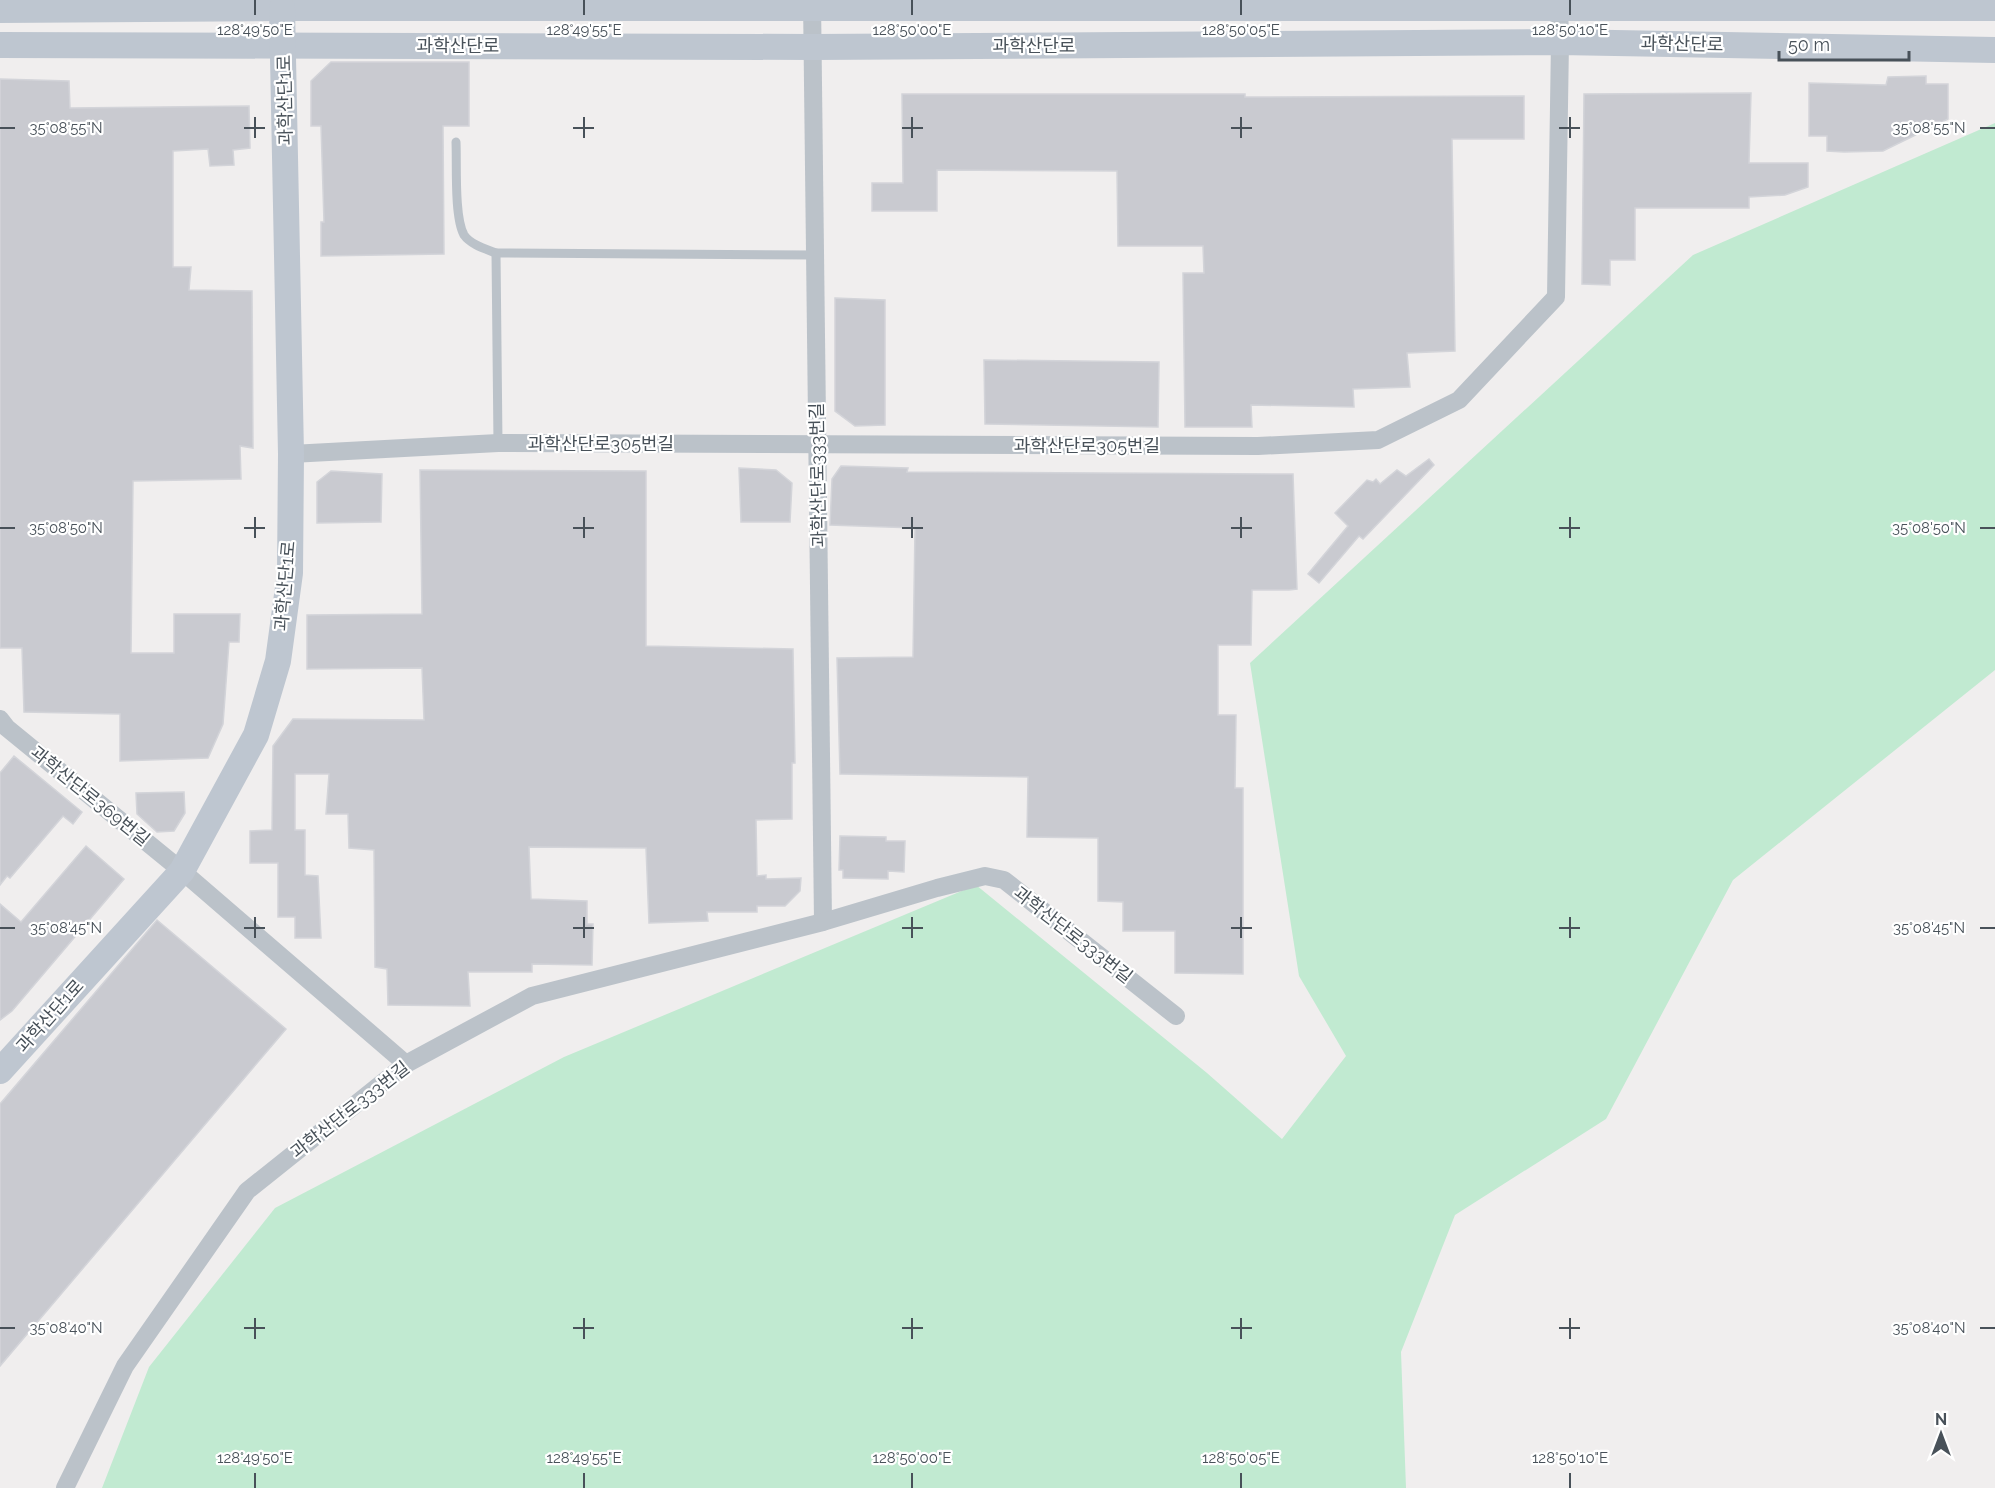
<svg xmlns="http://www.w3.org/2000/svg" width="1995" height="1488" font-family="Raleway,'Noto Sans KR',sans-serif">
<rect width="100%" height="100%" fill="#f0eeee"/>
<polygon fill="#c1ead1" points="1995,123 1995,670 1733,880 1606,1119 1455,1215 1401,1352 1406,1488 102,1488 149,1367 275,1208 564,1057 976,885 1207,1073 1282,1139 1346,1056 1299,976 1250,663 1693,255"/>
<g fill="#c9cad0" stroke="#d3d4d9" stroke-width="1.5">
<polygon points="331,62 469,62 469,126 443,126 444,254 321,256 321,222 324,222 321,126 311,126 311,81"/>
<polygon points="1926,76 1926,84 1948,84 1948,119 1883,151 1844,152 1827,151 1827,136 1809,136 1809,83 1886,85 1888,77"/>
<polygon points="0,79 69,81 70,108 249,106 250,148 233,150 234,165 210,166 208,149 173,151 173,267 191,267 189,290 252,291 253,448 240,446 241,479 133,481 131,653 174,653 174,614 240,614 239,642 229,642 223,724 208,758 120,761 120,714 24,712 22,648 0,648"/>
<polygon points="1751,93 1749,163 1808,163 1808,187 1785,195 1749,197 1749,208 1635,208 1635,260 1610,260 1610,285 1582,284 1584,94"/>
<polygon points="902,94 1245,94 1245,97 1524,96 1524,139 1452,139 1455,351 1407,353 1410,387 1353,389 1354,407 1251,405 1252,427 1185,427 1183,273 1204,273 1203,246 1118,246 1117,171 937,170 937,211 872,211 872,183 903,183"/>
<polygon points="835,298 885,300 885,425 855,426 835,411"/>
<polygon points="984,360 1159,362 1158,427 985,424"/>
<polygon points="1429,459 1434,465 1363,539 1359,536 1319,583 1308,574 1348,526 1335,513 1367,480 1373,482 1376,479 1380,484 1397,470 1406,476"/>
<polygon points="841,466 908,468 907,472 1293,474 1297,589 1289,590 1252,590 1251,645 1218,645 1218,715 1236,715 1235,788 1243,788 1243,974 1175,973 1175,931 1123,931 1123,902 1098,901 1098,838 1027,837 1028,777 840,774 837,658 913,657 915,528 830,525 832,479"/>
<polygon points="739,468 776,470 792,483 790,522 741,522"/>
<polygon points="420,470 646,471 646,646 793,649 795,763 792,763 792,819 756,820 757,876 766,875 766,879 801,878 800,891 785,906 757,906 757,912 707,912 708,921 649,923 646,848 529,847 531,899 587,901 587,924 593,924 592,965 532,964 532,972 468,972 470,1006 388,1005 387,969 375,967 374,850 349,848 348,814 326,814 329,774 295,774 295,830 305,830 305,875 318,876 321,938 295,938 295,917 278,917 278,863 250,863 250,831 272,830 273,746 293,719 424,720 422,668 307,669 307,615 422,614"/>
<polygon points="331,471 382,474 381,522 317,523 317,482"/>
<polygon points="14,756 82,812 73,824 63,816 10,878 7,876 0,885 0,773"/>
<polygon points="184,792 185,813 174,831 157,832 137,814 136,793"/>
<polygon points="840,836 886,837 886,841 905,841 904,872 888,871 888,879 843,878 843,870 839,870"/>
<polygon points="86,846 124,879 12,1011 0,1020 0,904 21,922"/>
<polygon points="157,920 286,1029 0,1366 0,1104"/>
</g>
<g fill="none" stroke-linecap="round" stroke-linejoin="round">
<g stroke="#bbc2c9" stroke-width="9">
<path d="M456,142C457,164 454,217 464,235C471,245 486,249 496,253L815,255"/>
<polyline points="496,253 498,443"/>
</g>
<g stroke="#bbc2c9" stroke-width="18">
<polyline points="812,0 823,922"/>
<polyline points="291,454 498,443 1258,446 1378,440 1459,400 1556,297 1560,42 1559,0"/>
<polyline points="0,719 7,728 182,871 406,1064"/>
<polyline points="65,1488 125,1366 247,1191 406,1064 532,996 823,922 937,888 985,876 1004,880 1176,1016"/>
</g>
<g stroke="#bec6d0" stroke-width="26">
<polyline points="0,10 282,8 1995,8"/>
<polyline points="0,45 813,47 1560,42 1995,50"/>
<polyline points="0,1071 182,871 256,735 278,661 290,573 291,454 282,8"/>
</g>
</g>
<path fill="none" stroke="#485159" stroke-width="2" d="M255,0V15M584,0V15M912,0V15M1241,0V15M1570,0V15M255,117V138M584,117V138M912,117V138M1241,117V138M1570,117V138M0,128H15M244,128H265M573,128H594M902,128H923M1231,128H1252M1559,128H1580M1980,128H1995M255,517V538M584,517V538M912,517V538M1241,517V538M1570,517V538M0,528H15M244,528H265M573,528H594M902,528H923M1231,528H1252M1559,528H1580M1980,528H1995M255,917V938M584,917V938M912,917V938M1241,917V938M1570,917V938M0,928H15M244,928H265M573,928H594M902,928H923M1231,928H1252M1559,928H1580M1980,928H1995M255,1318V1339M584,1318V1339M912,1318V1339M1241,1318V1339M1570,1318V1339M0,1328H15M244,1328H265M573,1328H594M902,1328H923M1231,1328H1252M1559,1328H1580M1980,1328H1995M255,1473V1488M584,1473V1488M912,1473V1488M1241,1473V1488M1570,1473V1488"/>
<g text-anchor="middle" stroke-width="4.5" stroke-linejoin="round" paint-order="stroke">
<g font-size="18" fill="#485159" stroke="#fff">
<text transform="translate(1682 44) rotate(1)" y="6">과학산단로</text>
<text x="458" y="52">과학산단로</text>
<text x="1034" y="52">과학산단로</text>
<text transform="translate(285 100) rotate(-91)" y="6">과학산단1로</text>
<text x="601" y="450">과학산단로305번길</text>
<text x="1087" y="452">과학산단로305번길</text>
<text transform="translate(818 475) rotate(-91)" y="6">과학산단로333번길</text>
<text transform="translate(285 586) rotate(-85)" y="6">과학산단1로</text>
<text transform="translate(90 796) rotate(39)" y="6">과학산단로369번길</text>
<text transform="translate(1073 935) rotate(38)" y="6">과학산단로333번길</text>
<text transform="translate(50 1016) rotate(-48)" y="6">과학산단1로</text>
<text transform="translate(350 1110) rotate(-38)" y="6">과학산단로333번길</text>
</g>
</g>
<g font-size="15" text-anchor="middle" fill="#485159" stroke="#fff" stroke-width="4.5" stroke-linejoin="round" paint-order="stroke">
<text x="255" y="35">128°49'50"E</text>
<text x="584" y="35">128°49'55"E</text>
<text x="912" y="35">128°50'00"E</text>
<text x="1241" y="35">128°50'05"E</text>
<text x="1570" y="35">128°50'10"E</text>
<text x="66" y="133">35°08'55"N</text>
<text x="1929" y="133">35°08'55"N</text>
<text x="66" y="533">35°08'50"N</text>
<text x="1929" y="533">35°08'50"N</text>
<text x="66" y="933">35°08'45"N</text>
<text x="1929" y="933">35°08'45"N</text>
<text x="66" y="1333">35°08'40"N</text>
<text x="1929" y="1333">35°08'40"N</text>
<text x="255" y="1463">128°49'50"E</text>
<text x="584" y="1463">128°49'55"E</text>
<text x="912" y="1463">128°50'00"E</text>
<text x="1241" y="1463">128°50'05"E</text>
<text x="1570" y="1463">128°50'10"E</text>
</g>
<g transform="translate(1941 1434)" stroke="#ffffff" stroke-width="4.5" paint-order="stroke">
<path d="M0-4.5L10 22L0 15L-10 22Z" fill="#485159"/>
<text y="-9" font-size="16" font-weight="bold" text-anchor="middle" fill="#485159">N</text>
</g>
<path d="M1779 51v9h130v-9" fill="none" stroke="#485159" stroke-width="3"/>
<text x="1788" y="51" font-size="18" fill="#485159" stroke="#ffffff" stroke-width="4.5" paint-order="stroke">50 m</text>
</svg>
